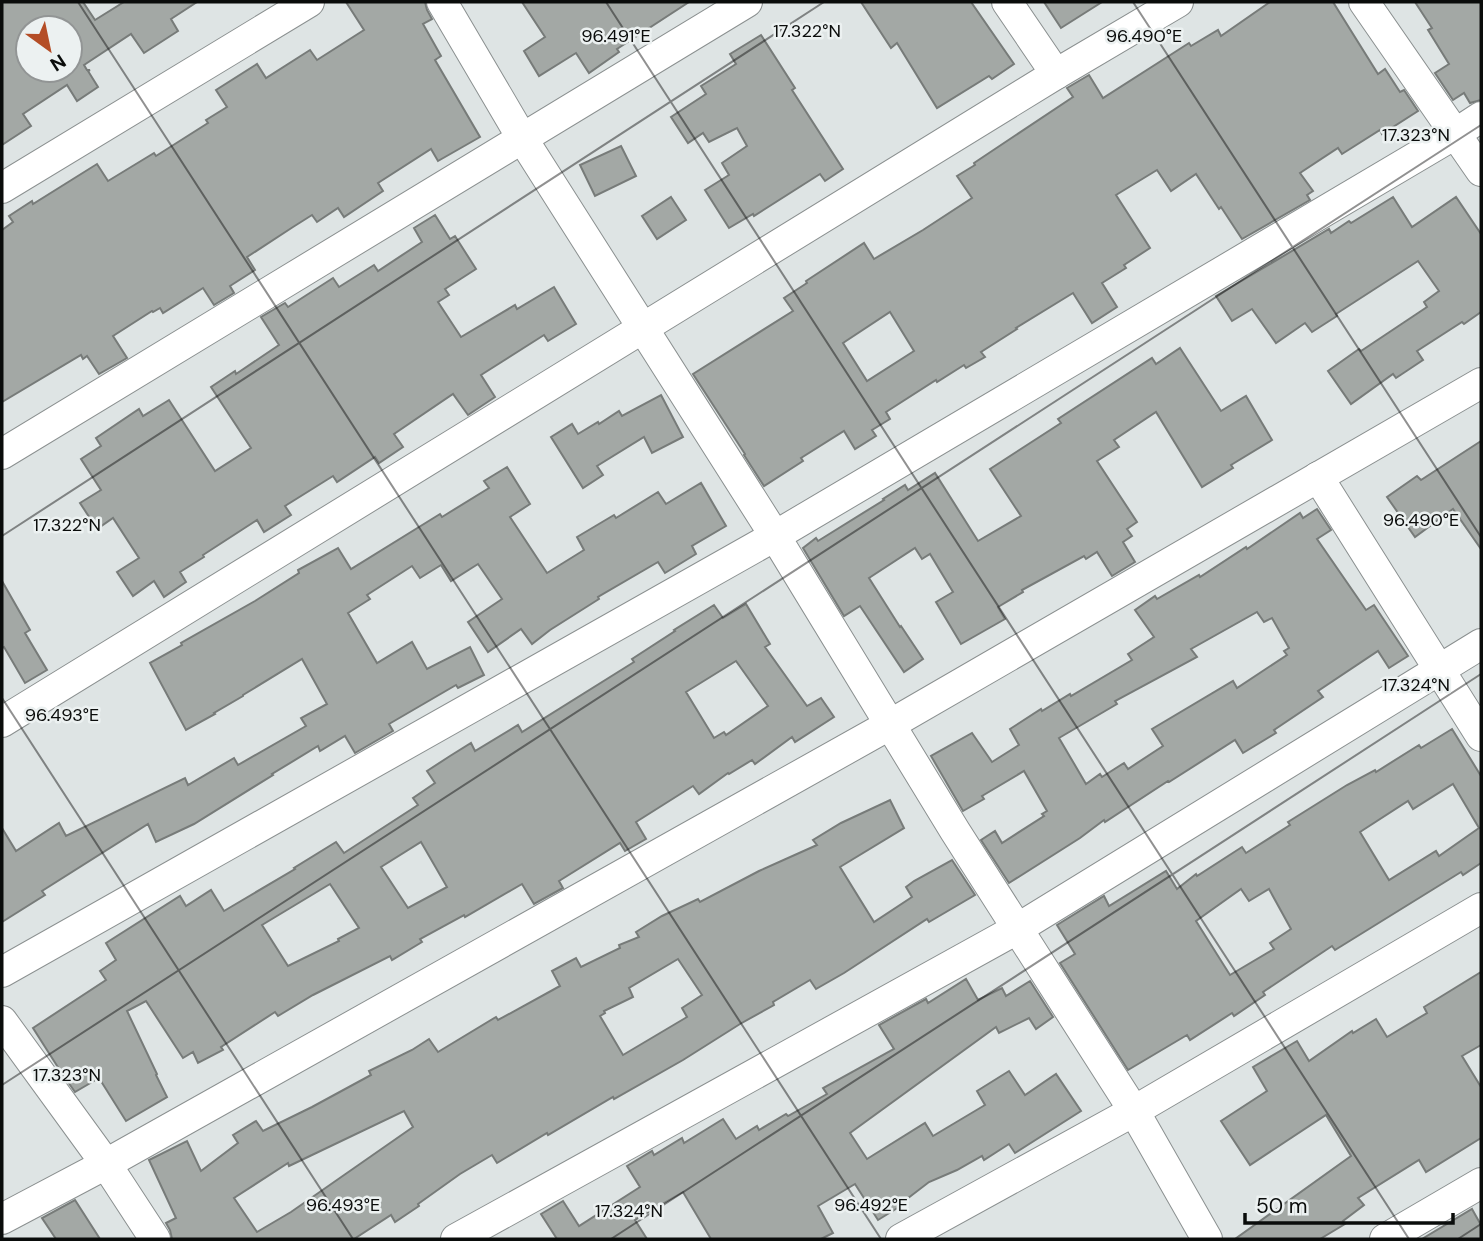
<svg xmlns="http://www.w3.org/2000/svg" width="1483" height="1241" font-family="'DM Sans',sans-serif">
<rect width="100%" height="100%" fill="#dee4e4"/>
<g fill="#a3a8a5" stroke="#777b79" stroke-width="2" fill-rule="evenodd">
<path d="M2,2H83L95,20L124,2H197L171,19L178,31L144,53L131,34L84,65L87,70H90L88,71L98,87L77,101L67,85L23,114L31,126L2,145ZM28,28H70V70H28Z"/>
<polygon points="346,2 425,2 427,10 432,19 423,24 441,56 435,60 480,137 438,161 431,149 378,183 383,191 344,217 338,208 317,222 312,215 293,227 247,257 255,270 230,286 234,293 214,305 203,288 163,313 160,308 153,312 152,311 113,336 127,358 99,374 87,356 83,359 81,355 2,402 2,230 13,222 9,216 32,201 33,204 97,164 108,181 154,153 156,156 208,123 206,120 227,107 216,90 257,64 266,78 310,50 317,60 364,30"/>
<polygon points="522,2 689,2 617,49 619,52 589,73 576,53 539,76 524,51 545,37"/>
<polygon points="861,2 971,2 1014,64 992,79 989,76 937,108 897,43 891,48"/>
<polygon points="1044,2 1102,2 1061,28"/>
<path d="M1270,2H1333L1378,74L1385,69L1400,92L1404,90L1418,111L1382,134L1380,130L1342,154L1338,148L1300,173L1313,191L1307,195L1310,200L1242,239L1221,207L1219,209L1196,174L1171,191L1157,170L1116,195L1150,248L1124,265L1126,268L1102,283L1117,307L1092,323L1073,293L1016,328L1017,329L981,352L985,357L966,368L964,365L937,382L936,380L886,412L890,419L872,430L876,436L855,449L844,431L801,458L803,461L764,486L744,455L745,454L693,374L793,311L784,298L807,283L806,281L864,243L874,259L923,230L972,198L957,176L975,165L974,163L1073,97L1067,88L1089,75L1103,98L1189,43L1191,46L1218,30L1221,36ZM890,312L914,351L867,381L843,343Z"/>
<polygon points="1415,2 1481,2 1481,100 1470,103 1464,93 1453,100 1435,73 1449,64 1428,30 1432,28"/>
<polygon points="761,35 795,88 792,90 843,169 825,181 820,174 754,216 753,214 729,228 705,190 729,175 722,163 747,146 737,128 709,142 703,133 688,143 671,117 706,94 701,86 736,64 730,54"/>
<polygon points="621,146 636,176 595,196 580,165"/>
<polygon points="671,197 686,220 657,239 642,216"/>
<polygon points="1393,197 1412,227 1456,197 1481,234 1481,312 1464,324 1462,322 1417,351 1423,360 1396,378 1393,374 1351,404 1328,371 1359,349 1361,351 1427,307 1424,302 1439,291 1418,261 1336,314 1337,316 1312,332 1305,323 1276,343 1252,309 1232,321 1216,296 1329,229 1331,233 1349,221 1351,223"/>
<polygon points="435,215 450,239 455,236 476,269 445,289 449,295 438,302 461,337 515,305 517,309 554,287 576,324 548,341 544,335 481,375 495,397 468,415 453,394 394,434 403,447 379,463 375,457 337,482 333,476 285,506 291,515 264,532 257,520 203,555 204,557 180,572 186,582 164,597 154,581 133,596 117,572 139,558 113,518 97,529 80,503 101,490 81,459 101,446 96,438 139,409 143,416 169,400 215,471 251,448 211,387 235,371 236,374 279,345 261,317 285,303 288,307 333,278 339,287 374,265 378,271 422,242 414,228"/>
<polygon points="1180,348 1221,411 1246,396 1272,440 1231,465 1233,468 1202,487 1156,412 1114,440 1119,447 1097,461 1137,522 1127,529 1132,536 1123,542 1135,562 1112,576 1097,552 1086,559 1084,556 1022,590 1023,592 998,607 1005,619 961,644 936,602 953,592 930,554 922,559 915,548 869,578 900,627 901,626 923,659 904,672 860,606 844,616 803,548 816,538 818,541 884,500 883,499 905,485 908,490 935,473 978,541 1021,516 990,469 1061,423 1058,419 1152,358 1156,364"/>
<polygon points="661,395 683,437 652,453 644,437 597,466 603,475 583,488 551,437 572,424 578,434 598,422 599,424 619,411 622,416"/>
<polygon points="1481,441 1481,549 1453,509 1415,537 1387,497 1417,476 1421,480"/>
<polygon points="507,467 530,504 510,517 547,573 584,550 577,537 614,515 616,518 658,492 666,504 701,483 726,526 692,546 696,554 665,573 658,562 598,597 599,599 550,630 532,644 521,629 488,652 468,622 502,599 478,564 451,581 441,565 420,578 412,566 367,595 370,599 348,613 377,663 412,642 427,669 470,647 484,675 458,688 456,685 389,724 393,731 355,753 345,736 320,751 318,746 272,774 273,775 194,824 156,842 148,824 42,891 45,895 2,922 2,828 16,851 59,823 66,836 185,778 188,785 234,758 238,765 306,726 301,718 327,704 302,659 243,695 243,696 214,713 215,714 186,730 150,663 182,645 181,643 255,601 299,573 298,570 338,548 351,569 440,514 442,517 489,488 484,481"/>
<path d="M1317,509L1331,530L1317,539L1366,610L1374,605L1408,656L1389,668L1378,651L1318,691L1323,697L1274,730L1276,733L1243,753L1235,740L1169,782L1168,781L1105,822L1104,820L1080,838L1009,883L981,840L995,831L1002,843L1044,816L1042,814L1047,811L1024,771L982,796L984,799L963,811L931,756L972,733L992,762L1019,745L1010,729L1041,709L1042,711L1070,694L1071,696L1132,660L1128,654L1154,637L1135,610L1155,596L1157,599L1199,575L1200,577L1246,547L1247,549L1300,513L1303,518ZM1257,612L1264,622L1272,618L1289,648L1284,651L1287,655L1237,688L1233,681L1152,729L1163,746L1128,769L1124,763L1102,777L1100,774L1086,784L1059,738L1117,704L1115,701L1197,657L1191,649Z"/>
<polygon points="2,581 30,630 25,633 47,670 25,683 4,647 2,648"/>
<path d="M746,604L770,644L765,647L807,706L821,698L834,717L795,742L792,737L755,764L752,760L729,774L728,773L699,794L693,786L636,822L646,839L625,851L620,843L559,881L563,888L534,904L522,884L465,917L464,915L420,939L422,942L392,960L390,956L313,995L278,1016L275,1012L221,1047L223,1050L198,1063L193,1052L183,1058L146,1001L127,1011L157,1074L156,1075L167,1097L126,1121L99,1078L75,1092L61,1072L33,1028L106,980L100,971L116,960L106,943L180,896L186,906L211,890L224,911L295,869L294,868L336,842L344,853L418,805L413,798L435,783L427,771L450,756L471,743L475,751L518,725L522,732L634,662L632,659L675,631L674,630L714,605L723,618ZM736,661L768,706L726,735L724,732L714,738L686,692ZM421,842L447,887L408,908L381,867ZM330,884L359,928L338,939L339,941L288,966L262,925Z"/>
<path d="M1452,729L1481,776V863L1463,875L1461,872L1335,950L1332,946L1263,992L1265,995L1234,1016L1232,1013L1190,1040L1187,1035L1128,1070L1060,963L1075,954L1057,925L1104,896L1109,906L1166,871L1177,889L1196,874L1197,876L1242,847L1246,853L1290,825L1288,822L1347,785L1375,770L1376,772L1419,745L1421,748ZM1453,784L1479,828L1439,856L1436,851L1389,880L1360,832L1408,801L1413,809ZM1241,889L1249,901L1269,889L1291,929L1270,943L1274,949L1230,975L1196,921Z"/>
<path d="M890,800L904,828L840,867L874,922L912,897L906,887L914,881L952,860L975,895L929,922L927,919L844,973L816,989L810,980L773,1002L774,1005L740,1024L683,1060L614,1099L613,1097L548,1135L547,1133L497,1163L492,1155L460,1174L418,1204L419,1206L395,1222L391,1215L354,1239H172L170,1230L166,1223L176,1218L149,1160L187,1141L201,1171L238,1143L233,1135L256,1121L263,1131L312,1107L371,1075L369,1071L412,1050L429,1039L438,1052L496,1017L498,1020L560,986L552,971L576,958L581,967L620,948L619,945L639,937L636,932L662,916L698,899L700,902L759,871L817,845L813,840L841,823ZM678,959L702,995L682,1008L687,1017L623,1055L600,1016L605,1013L604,1011L633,997L629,988ZM404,1111L413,1127L291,1212L257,1232L234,1198L288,1163L289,1166Z"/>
<polygon points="1481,972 1481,1045 1462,1056 1481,1087 1481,1138 1426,1172 1419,1160 1358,1198 1364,1205 1343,1221 1345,1224 1320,1239 1235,1239 1351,1156 1326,1115 1250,1165 1221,1121 1267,1091 1253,1067 1297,1041 1309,1061 1352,1031 1353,1033 1376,1019 1387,1037 1427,1013 1424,1007"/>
<polygon points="966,979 978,1000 1002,988 1006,996 1030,981 1053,1017 1036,1029 1029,1018 999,1033 996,1027 850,1133 867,1159 925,1123 933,1136 985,1105 977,1091 1009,1071 1025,1095 1056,1074 1081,1111 1015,1153 1009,1144 984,1160 982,1156 957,1170 929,1182 903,1202 904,1204 878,1220 855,1184 818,1206 833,1233 821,1239 711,1239 683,1192 635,1220 647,1239 557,1239 541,1214 563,1201 579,1226 640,1187 627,1166 652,1151 654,1155 682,1138 684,1143 723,1119 736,1139 757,1126 759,1130 786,1114 788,1116 827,1094 823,1088 894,1049 879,1025 926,999 928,1003"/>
<polygon points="75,1200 100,1239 56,1239 42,1218"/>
<polygon points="1472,1209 1481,1225 1481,1239 1422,1239"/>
</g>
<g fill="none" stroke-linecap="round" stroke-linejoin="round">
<defs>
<g id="minor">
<polyline points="442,2 522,138 775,536 955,831 1134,1111 1207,1239"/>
<polyline points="1007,2 1056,74"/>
<polyline points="1364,2 1481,171"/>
<polyline points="2,188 309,2"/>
<polyline points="2,454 747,2"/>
<polyline points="1318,477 1481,736"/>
<polyline points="2,722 1056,74 1178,2"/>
<polyline points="2,972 775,536 1455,134 1481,117"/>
<polyline points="2,1021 106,1164 155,1239"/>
<polyline points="2,1219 106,1164 891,724 1481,383"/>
<polyline points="456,1239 1017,929 1481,644"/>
<polyline points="901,1239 1134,1111 1481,908"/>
<polyline points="1385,1239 1481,1183"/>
</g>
</defs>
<use href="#minor" stroke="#8b9090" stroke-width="32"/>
<use href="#minor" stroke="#fff" stroke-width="30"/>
</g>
<path fill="none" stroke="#0a0c0b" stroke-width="2" stroke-opacity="0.45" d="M78,2L881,1239M606,2L1409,1239M1133,2L1481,537M2,536L824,2M2,698L353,1239M2,1085L1481,125M611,1239L1481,674M1458,1239L1481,1224"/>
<g font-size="18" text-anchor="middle" fill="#0a0c0b" stroke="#ecf1f1" stroke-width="5" stroke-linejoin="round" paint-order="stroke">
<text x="807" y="37">17.322°N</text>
<text x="1144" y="42">96.490°E</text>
<text x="616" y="42">96.491°E</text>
<text x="1416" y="141">17.323°N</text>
<text x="1421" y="526">96.490°E</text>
<text x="67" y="531">17.322°N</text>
<text x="1416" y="691">17.324°N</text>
<text x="62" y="721">96.493°E</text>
<text x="67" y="1081">17.323°N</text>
<text x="343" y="1211">96.493°E</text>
<text x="871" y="1211">96.492°E</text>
<text x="629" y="1217">17.324°N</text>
</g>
<rect width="1483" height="1241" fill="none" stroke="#0a0c0b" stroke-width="7"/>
<g transform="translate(49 49) rotate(147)"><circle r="33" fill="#ecf1f1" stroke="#929595" stroke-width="2"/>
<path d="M0-5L12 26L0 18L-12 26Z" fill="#b44d26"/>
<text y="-10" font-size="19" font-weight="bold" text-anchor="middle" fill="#0a0c0b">N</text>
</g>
<path d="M1245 1213v10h208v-10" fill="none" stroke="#0a0c0b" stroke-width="3.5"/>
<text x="1256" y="1213" font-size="21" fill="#0a0c0b" stroke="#ecf1f1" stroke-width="5" paint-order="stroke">50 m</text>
</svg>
